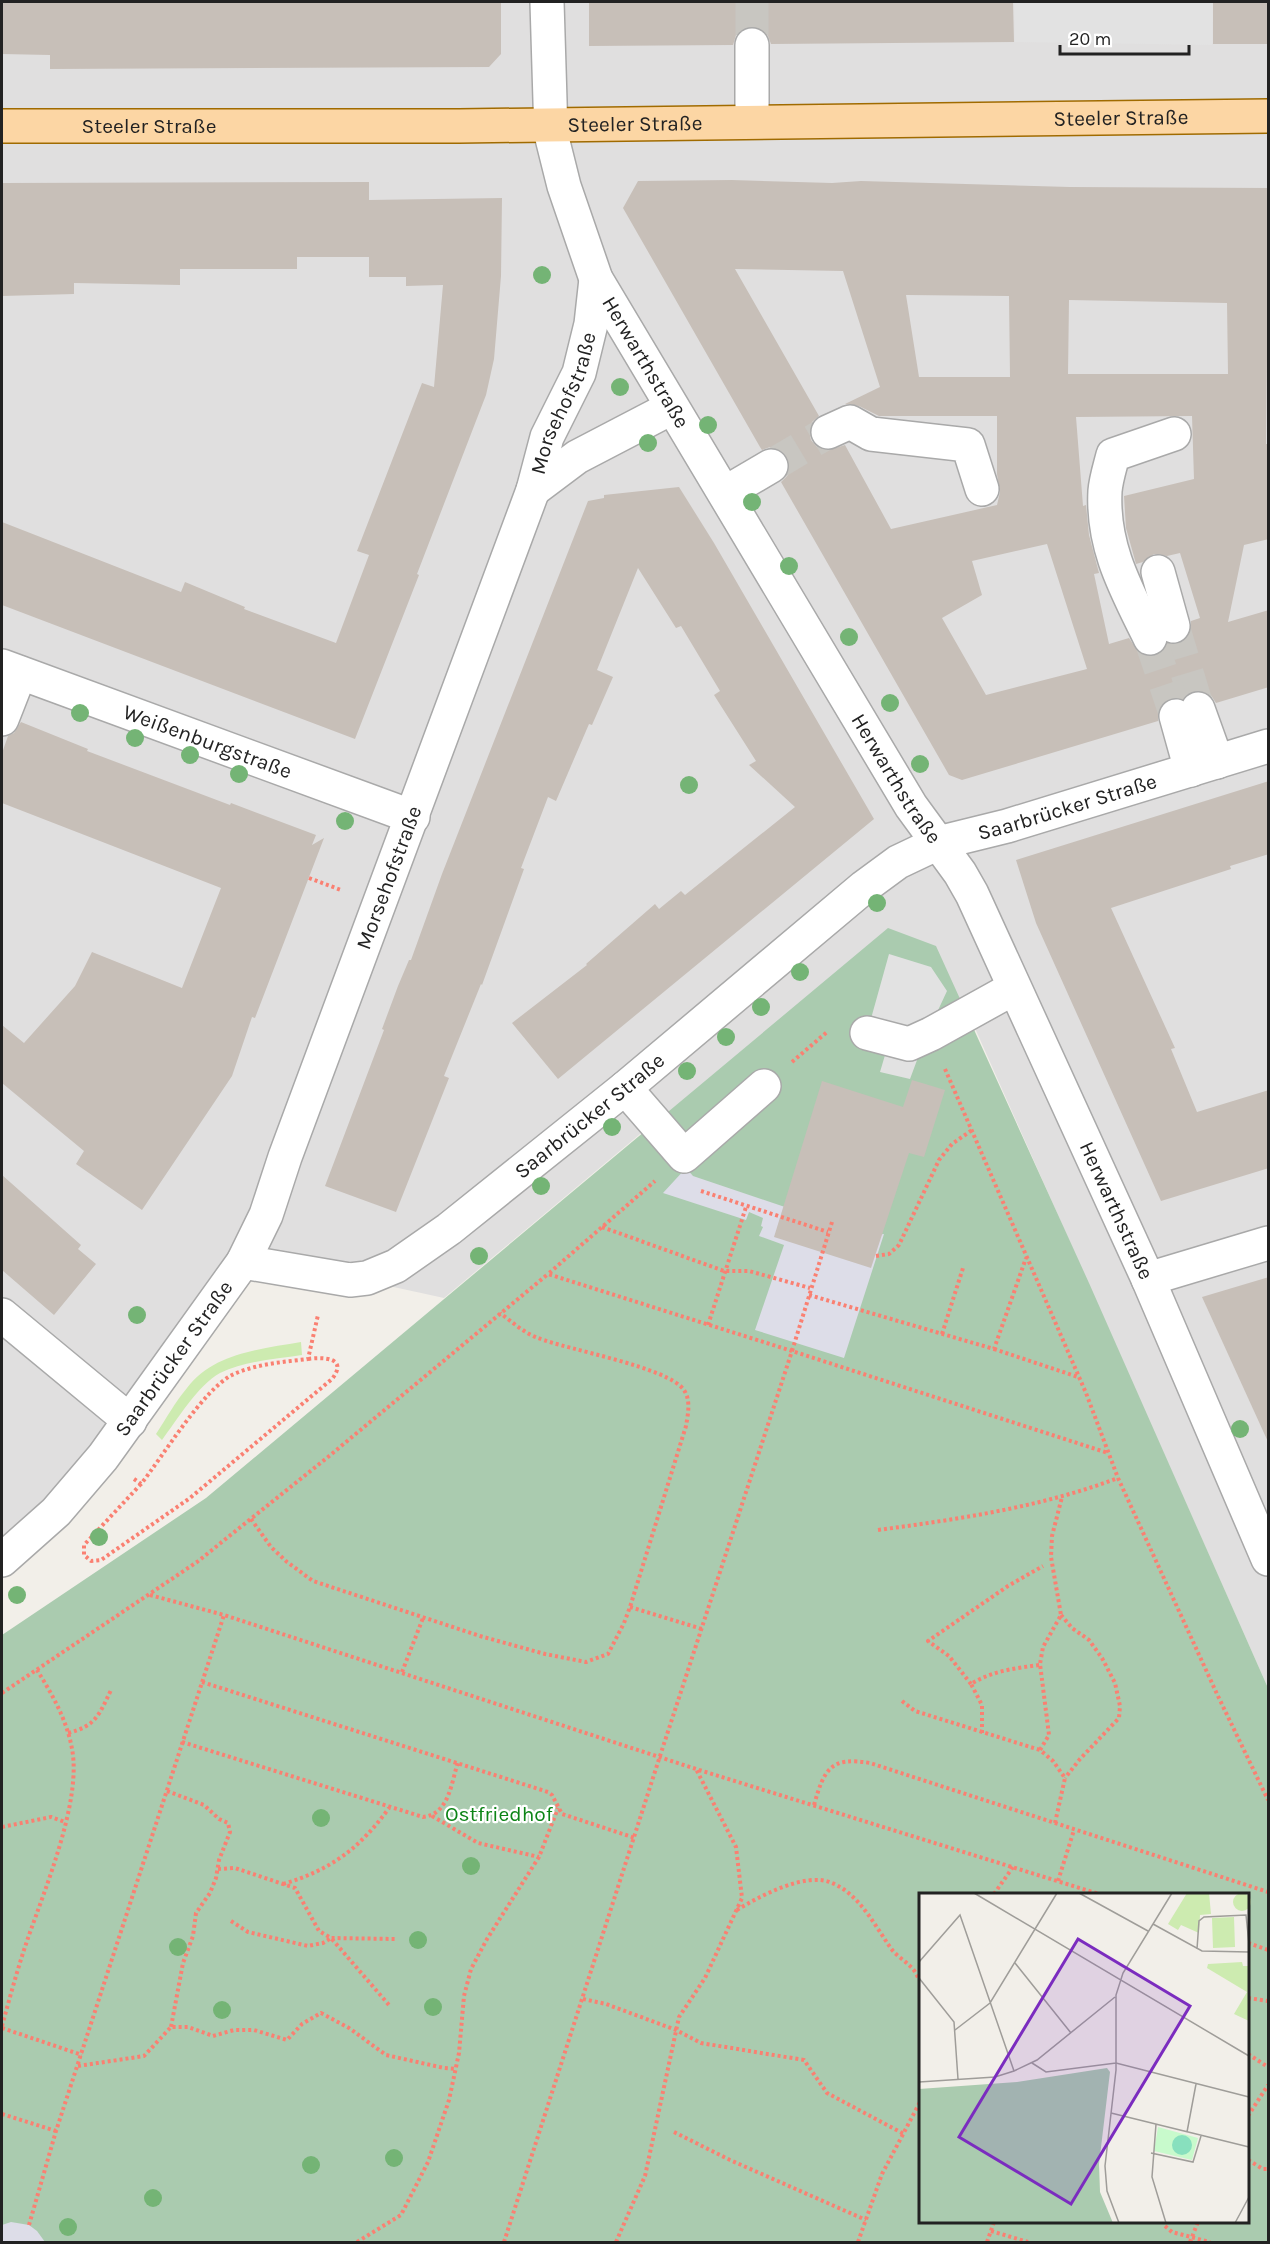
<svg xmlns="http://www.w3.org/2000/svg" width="1270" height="2244" font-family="Karla,sans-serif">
<rect width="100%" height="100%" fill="#f2efe9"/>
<polygon fill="#e0dfdf" points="2,2 1268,2 1268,1688 966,1008 658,1119 444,1298 334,1274 243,1260 2,1555"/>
<path fill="#cdebb0" d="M301,1342L302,1355C275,1359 245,1361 220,1373C198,1385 177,1420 162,1440L156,1434C166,1419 175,1402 187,1388C213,1353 261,1349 301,1342Z"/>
<path fill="#aacbaf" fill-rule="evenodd" d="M888,928L936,946L1089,1283L1268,1688V2242H2V1635L206,1498ZM920,1894H1248V2222H920Z"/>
<g fill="#e2e2e2">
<polygon points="1014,2 1213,2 1212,45 1015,42"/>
<polygon points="889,954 931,967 947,991 926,1036 910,1079 880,1072 888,1045 867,1033"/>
</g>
<g fill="#dddde8">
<polygon points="686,1168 693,1176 782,1206 873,1235 884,1234 844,1358 755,1330 784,1245 759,1236 763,1227 761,1226 763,1218 749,1212 746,1220 663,1193"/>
<polygon points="11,2222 29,2225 37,2231 45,2242 2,2242 2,2225"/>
</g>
<g fill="#c7bfb8" fill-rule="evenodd">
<polygon points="2,2 501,2 501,54 489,67 50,69 50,55 2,54"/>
<polygon points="589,2 1013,2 1014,42 771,44 768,36 762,29 751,26 742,29 736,35 733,45 589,46"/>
<rect x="1213" y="2" width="56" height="42"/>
<path d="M732,180L832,183L861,181L1070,187L1269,188L1266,444H1269V539L1244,545L1228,622L1269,610V687L1216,703L1210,694L1201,691H1192L1183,699L1172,698L1163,702L1158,711V721L962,780L949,775L781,482L788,475L790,465L787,457L780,449L770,447L762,450L760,447L623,208L638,181ZM735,269L843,271L880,387L845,404L859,406L879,416H997V474L1000,492L997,505L891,529L845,445L826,451L817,447L811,440L809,430L812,422L819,416ZM906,295L1009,296L1010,377H919ZM1069,300L1227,303L1228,374H1068ZM1192,416L1194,479L1124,496L1126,528L1136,564L1143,562L1154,554L1167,556L1180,553L1200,618L1191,621V631L1186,639L1177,644H1167L1159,654L1148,657L1139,653L1129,638L1109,644L1094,574L1099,573L1089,535L1086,505L1083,506L1076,417ZM1047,544L1087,669L986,695L942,618L982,595L972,561Z"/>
<polygon points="369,182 369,200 502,198 501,276 494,359 486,395 417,574 419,575 355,739 2,605 2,522 181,592 185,582 245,607 244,609 336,643 369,555 357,551 422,383 434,387 443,285 406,286 406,277 369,277 369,257 297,257 297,269 180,269 180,285 74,283 74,294 2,296 2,183"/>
<polygon points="679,487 714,543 874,819 558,1079 512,1023 587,965 586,964 655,904 659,909 681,891 685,895 795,807 749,765 756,761 714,695 720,691 681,626 676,628 638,568 597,670 613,677 592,725 589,724 556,801 548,797 521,868 524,869 482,985 481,984 444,1076 449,1078 396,1212 325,1186 384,1030 382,1029 398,986 409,960 411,960 442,874 588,501 604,498 604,495"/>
<polygon points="21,722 88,749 87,751 230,805 231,803 316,835 312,845 324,838 255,1018 252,1017 232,1076 142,1210 76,1164 84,1151 2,1083 2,1025 24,1043 75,986 92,952 182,988 221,888 2,803 2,753 8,736 14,733"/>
<polygon points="1269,781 1269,854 1230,866 1231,869 1111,908 1175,1048 1171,1049 1197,1112 1269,1090 1269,1168 1161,1201 1036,923 1016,860"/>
<polygon points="912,1080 945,1090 924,1157 909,1153 871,1268 774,1237 822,1081 903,1107"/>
<polygon points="2,1175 81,1245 78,1249 96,1264 54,1315 2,1270"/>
<polygon points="1269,1277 1269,1444 1202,1297"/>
</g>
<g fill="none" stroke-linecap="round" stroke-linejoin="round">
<g stroke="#c8c6c1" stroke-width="33" stroke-dasharray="33 16" stroke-linecap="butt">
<polyline points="752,2 752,45"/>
<polyline points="771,466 828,432"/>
<polyline points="1173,626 1198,709"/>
<polyline points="1150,638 1176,716"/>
</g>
<defs>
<g id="minor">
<path id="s1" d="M547,2L551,134L564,186L596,279L911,806L960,873L972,894L1148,1279L1268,1559"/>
<polyline points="752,45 752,121"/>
<polyline points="828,432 850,422 871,434 968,445 982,489"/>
<polyline points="533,490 577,457 671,408"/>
<polyline points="725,493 771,466"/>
<polyline points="1158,572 1173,626"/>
<path d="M1150,638C1126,589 1102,547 1105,491C1106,479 1110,467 1113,455L1174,434"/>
<path id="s2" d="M2,666L413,817"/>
<polyline points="1198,709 1217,762"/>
<polyline points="1176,716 1191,770"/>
<polyline points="2,719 20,673"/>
<polyline points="867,1033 909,1044 931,1034 1014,988"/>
<polyline points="625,1088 684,1156 764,1086"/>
<path id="s3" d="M243,1262L350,1280L367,1278L396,1266L449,1229L625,1088L864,887L898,862L938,843L1007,826L1268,746"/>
<polyline points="1148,1279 1268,1243"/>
<polyline points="2,1315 130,1421"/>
<path id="s4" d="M2,1560L56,1512L103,1457L243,1262L266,1215L285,1157L533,490L547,437L579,373L591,324L596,279"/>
</g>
<g id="major">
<path id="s5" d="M2,126H459L1268,116"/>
</g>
</defs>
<use href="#minor" stroke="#a9a9a9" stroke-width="36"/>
<use href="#major" stroke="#a06b00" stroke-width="36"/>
<g stroke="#fa8072" stroke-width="4" stroke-dasharray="3 3" stroke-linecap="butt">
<polyline points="309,878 341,890"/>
<polyline points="792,1062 827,1032"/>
<polyline points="945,1069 1086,1393 1118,1478 1217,1694 1268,1800"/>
<polyline points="701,1191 828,1232"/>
<polyline points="832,1222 792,1351 1108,1453"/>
<polyline points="602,1227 724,1271 749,1271 810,1288"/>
<polyline points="876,1256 889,1254 899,1245 939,1160 952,1144 972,1130"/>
<polyline points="809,1295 994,1349 1026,1258"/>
<polyline points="708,1325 746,1207"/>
<polyline points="942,1334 963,1268"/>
<polyline points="994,1349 1078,1377"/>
<path d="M134,1479L141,1484C163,1456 203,1390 232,1375C255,1364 283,1362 308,1359L318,1315"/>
<path d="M141,1484L84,1545V1555L91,1561L101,1560L190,1498L332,1379C349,1357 322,1357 308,1359"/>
<path d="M251,1519L271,1547L287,1562L313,1581L480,1636L545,1654L586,1662L608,1654L624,1623L630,1607L686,1426C688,1414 691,1401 684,1390C668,1367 568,1350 538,1338C524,1333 511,1321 500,1313"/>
<path d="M878,1530C960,1519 1041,1507 1118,1478"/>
<polyline points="150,1595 224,1615 696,1769 1099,1894"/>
<polyline points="630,1607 702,1629"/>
<polyline points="1061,1615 1072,1628 1089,1640 1102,1658 1115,1683 1120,1706 1119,1718 1080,1759 1065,1778"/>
<polyline points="402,1672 423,1618"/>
<polyline points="202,1682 548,1792 552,1795 562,1814 635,1838"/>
<polyline points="971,1684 949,1656 928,1641 1008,1586 1043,1566"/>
<polyline points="2,1693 197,1562 328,1457 548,1274"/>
<polyline points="902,1701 915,1711 1040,1750"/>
<path d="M68,1733C96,1726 99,1715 111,1690"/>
<path d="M982,1733V1705L971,1684C992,1671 1015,1668 1040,1665"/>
<path d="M182,1742L423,1817C449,1814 451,1784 458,1762"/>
<polyline points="167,1791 204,1805 219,1819 228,1823 230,1832 219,1860 216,1878 210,1893 196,1913 193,1936 183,1963 171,2027"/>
<path d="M814,1805C824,1770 830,1756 870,1763L1268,1892"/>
<polyline points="432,1816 478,1843 539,1857"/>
<polyline points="1055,1823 1065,1778 1053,1761 1040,1750 1049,1735 1040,1664 1043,1647 1061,1615 1051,1557 1052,1536 1062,1497"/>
<polyline points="2,1827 51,1817 65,1822"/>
<polyline points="218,1869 235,1868 295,1888 319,1931 331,1938 395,1939"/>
<polyline points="1058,1881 1074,1830"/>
<path d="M283,1884C331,1870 360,1848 389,1808"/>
<polyline points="994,1894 1013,1867"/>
<path d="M737,1910C758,1897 806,1871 832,1883C859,1894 874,1924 890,1947C895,1955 904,1960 910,1966C915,1970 917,1976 920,1981"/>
<polyline points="231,1921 248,1932 308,1946 323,1943 331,1938 389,2005"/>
<polyline points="1248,1943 1268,1950"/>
<polyline points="1248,1998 1268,2001"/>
<polyline points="583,1999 606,2004 676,2030 701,2043 804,2060 827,2093 904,2134"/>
<path d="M2,2026C10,1997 18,1967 28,1938C45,1889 82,1800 72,1749C67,1720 52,1694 37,1670"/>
<polyline points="2,2028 82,2055"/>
<polyline points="1248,2054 1268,2067"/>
<polyline points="78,2066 144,2056 171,2027 188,2027 213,2036 234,2030 254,2030 287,2040 302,2024 321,2013 349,2028 386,2055 444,2068 456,2069"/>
<polyline points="2,2114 56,2131"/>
<polyline points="1248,2116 1268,2085"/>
<polyline points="674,2132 730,2160 866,2220"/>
<polyline points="1248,2160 1263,2169 1268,2169"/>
<polyline points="29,2225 56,2131 224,1615"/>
<polyline points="1165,2226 1172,2232 1210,2242"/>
<polyline points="991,2231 1028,2242"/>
<polyline points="357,2242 401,2215 428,2162 449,2100 459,2053 464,1996 471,1969 487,1939 539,1857 558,1808"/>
<polyline points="504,2242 660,1756 792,1351 548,1274 655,1181"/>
<polyline points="616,2242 645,2176 679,2017 705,1978 742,1898 736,1847 696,1769"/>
<polyline points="858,2242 882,2174 920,2102"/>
<polyline points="987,2242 994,2222"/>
<polyline points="1190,2242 1198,2222"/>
</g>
<use href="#minor" stroke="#fff" stroke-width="33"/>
<use href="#major" stroke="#fcd6a4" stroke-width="33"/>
</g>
<g fill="#74b475">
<circle cx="542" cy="275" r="9"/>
<circle cx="620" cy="387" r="9"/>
<circle cx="708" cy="425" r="9"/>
<circle cx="648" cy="443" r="9"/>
<circle cx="752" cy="502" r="9"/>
<circle cx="789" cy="566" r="9"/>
<circle cx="849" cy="637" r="9"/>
<circle cx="890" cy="703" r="9"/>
<circle cx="80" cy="713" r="9"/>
<circle cx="135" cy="738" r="9"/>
<circle cx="190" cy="755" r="9"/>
<circle cx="920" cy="764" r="9"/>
<circle cx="239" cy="774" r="9"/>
<circle cx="689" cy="785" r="9"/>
<circle cx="345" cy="821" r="9"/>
<circle cx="877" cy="903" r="9"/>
<circle cx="800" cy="972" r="9"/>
<circle cx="761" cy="1007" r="9"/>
<circle cx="726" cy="1037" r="9"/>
<circle cx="687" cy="1071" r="9"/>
<circle cx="612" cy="1127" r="9"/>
<circle cx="541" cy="1186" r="9"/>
<circle cx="479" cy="1256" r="9"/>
<circle cx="137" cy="1315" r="9"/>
<circle cx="1240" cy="1429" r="9"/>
<circle cx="99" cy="1537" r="9"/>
<circle cx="17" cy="1595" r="9"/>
<circle cx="321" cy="1818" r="9"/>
<circle cx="471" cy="1866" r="9"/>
<circle cx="418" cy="1940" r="9"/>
<circle cx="178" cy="1947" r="9"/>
<circle cx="433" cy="2007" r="9"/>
<circle cx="222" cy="2010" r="9"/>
<circle cx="394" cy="2158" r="9"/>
<circle cx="311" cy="2165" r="9"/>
<circle cx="153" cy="2198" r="9"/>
<circle cx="68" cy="2227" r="9"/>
</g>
<g text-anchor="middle" stroke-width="4.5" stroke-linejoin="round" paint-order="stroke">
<g font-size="21" fill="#222" stroke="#fff">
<text dy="7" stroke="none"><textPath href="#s5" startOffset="1119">Steeler Straße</textPath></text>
<text dy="7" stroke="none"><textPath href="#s5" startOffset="633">Steeler Straße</textPath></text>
<text dy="7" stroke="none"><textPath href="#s5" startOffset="147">Steeler Straße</textPath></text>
<text dy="7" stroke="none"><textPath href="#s1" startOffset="381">Herwarthstraße</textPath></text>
<text dy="7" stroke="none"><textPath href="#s4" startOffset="1302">Morsehofstraße</textPath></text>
<text dy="7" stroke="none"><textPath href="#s2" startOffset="219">Weißenburgstraße</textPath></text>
<text dy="7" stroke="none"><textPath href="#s1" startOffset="867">Herwarthstraße</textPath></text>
<text dy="7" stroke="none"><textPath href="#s3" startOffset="980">Saarbrücker Straße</textPath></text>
<text dy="7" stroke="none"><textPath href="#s4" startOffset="796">Morsehofstraße</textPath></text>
<text dy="7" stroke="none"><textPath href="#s3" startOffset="402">Saarbrücker Straße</textPath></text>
<text dy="7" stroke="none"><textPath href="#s1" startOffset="1353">Herwarthstraße</textPath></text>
<text dy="7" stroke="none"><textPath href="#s4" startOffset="266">Saarbrücker Straße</textPath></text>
</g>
<g font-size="21" fill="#0c8416" stroke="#fff">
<text x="499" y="1821">Ostfriedhof</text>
</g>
</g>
<g transform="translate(919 1893)">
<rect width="330" height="330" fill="#f2efe9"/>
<path d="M314 9a9 9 0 1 1 18 0a9 9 0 1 1-18 0ZM268,0H290L292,21L281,22L280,40L262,32L259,37L249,31ZM315,24L316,54L294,55L293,25ZM323,69L324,73H330V128L315,121L328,99L288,75L289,71Z" fill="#cdebb0"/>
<path d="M188,175L191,179L180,271L181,299L194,330H0V196L98,189Z" fill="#aacbaf"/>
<path d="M239,234L279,245L273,267L235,258Z" fill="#c8facc"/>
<path d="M253 252a10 10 0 1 1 20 0a10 10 0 1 1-20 0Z" fill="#88e0be"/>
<path fill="none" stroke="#9f9d99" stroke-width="1.5" d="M55,0L330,163M160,0L229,38M234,31L283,58L330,59M278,56L280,28L285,24L327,22L330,51M0,69L41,22L95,178M96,70L152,140M0,85L35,129L39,186M36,137L71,110L138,0M113,170L127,179L197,170L330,204M0,189L76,184L95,178L118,167L196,104M192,220L330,254M237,231L233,284L247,330M268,239L277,191M232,260L274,269L282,243M200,330L188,298L186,273L197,177V102L204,80L253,0M316,330L330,304"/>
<path fill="#7b2cbf" fill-opacity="0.15" stroke="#7b2cbf" stroke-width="3" d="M159,46L271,113L152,311L40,244Z"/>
<rect width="330" height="330" fill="none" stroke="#222" stroke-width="3"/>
</g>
<rect width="1270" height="2244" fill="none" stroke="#222222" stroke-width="6"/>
<path d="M1060 45v9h129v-9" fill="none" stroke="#222222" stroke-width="3"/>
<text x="1069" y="45" font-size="18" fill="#222222" stroke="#ffffff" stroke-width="4.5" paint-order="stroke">20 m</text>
</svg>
